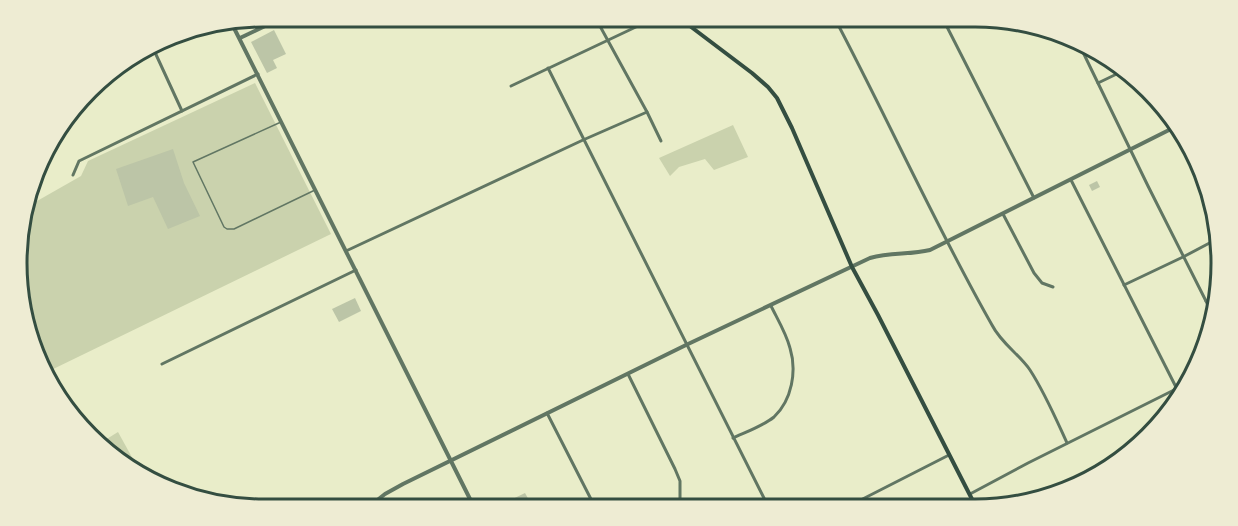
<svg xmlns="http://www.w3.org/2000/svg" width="1238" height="526" font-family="Jost,sans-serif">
<rect width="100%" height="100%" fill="#e9edc9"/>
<g fill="#cad2ad">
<polygon points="255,83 331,234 45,373 19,296 19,277 22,275 24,260 24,255 20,253 21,215 23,209 81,176 88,161"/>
<polygon points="733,125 748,157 714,170 705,159 679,167 670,176 659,158"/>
<polygon points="118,432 139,470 101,449 97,445"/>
</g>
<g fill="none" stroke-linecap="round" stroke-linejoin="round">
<polyline stroke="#a3b18a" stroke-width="1.5" points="339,509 349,505"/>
</g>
<g fill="#bcc5a7">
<polygon points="274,30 286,54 273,60 277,68 267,73 251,42"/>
<polygon points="173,149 184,183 200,216 168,229 153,197 128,206 116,169"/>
<polygon points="1097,181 1100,187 1092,191 1089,185"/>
<polygon points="355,298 361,311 339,322 332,309"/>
<polygon points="525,493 530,502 515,509 502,509 500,505"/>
</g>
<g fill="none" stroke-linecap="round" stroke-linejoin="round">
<polyline stroke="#344e41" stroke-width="1.5" points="95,84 110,72"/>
<polyline stroke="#617663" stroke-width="1.5" points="281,122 193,162 224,227 227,229 234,229 315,190"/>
<g stroke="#617663" stroke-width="3">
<polyline points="595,17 647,112 661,141"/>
<path d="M834,17C888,119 935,225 992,325C1001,343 1019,354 1030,370C1045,393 1056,419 1067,443"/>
<polyline points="942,17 1034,198"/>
<polyline points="1079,44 1148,186 1212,313"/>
<polyline points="153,48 182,111"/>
<polyline points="548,68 769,508"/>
<polyline points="1098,83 1125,70"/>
<polyline points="511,86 657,17"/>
<polyline points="73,175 79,161 258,74"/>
<polyline points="1071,180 1180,395"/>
<polyline points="1003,214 1034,273 1042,283 1053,287"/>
<polyline points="346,251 583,140 647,112"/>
<polyline points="1124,285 1183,257 1219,238"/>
<polyline points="1206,301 1214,297"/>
<polyline points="162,364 356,270"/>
<polyline points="628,374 675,469 680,481 680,508"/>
<polyline points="547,413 596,509"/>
<path d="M733,438C746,432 763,426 774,417C792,400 797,371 790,348C786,333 778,320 771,306"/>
<polyline points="970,494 1028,463 1186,384"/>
<polyline points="845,508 949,455"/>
</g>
<g stroke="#617663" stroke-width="4">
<polyline points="231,22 475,509"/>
<polyline points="240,38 284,17"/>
<path d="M366,509L385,494L403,484L686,345L870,258C890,252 910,255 930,250L1175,127"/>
</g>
<polyline stroke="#344e41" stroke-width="4" points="678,17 752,73 768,87 777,98 792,128 852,267 878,315 976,507"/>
</g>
<path d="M0 0H1238V526H0ZM263 27H975A236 236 0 0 1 1211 263V263A236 236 0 0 1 975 499H263A236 236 0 0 1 27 263V263A236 236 0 0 1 263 27Z" fill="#eeecd3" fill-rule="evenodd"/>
<path fill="none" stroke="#344e41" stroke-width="3" d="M263 27H975A236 236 0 0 1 1211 263V263A236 236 0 0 1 975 499H263A236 236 0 0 1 27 263V263A236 236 0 0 1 263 27Z"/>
</svg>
